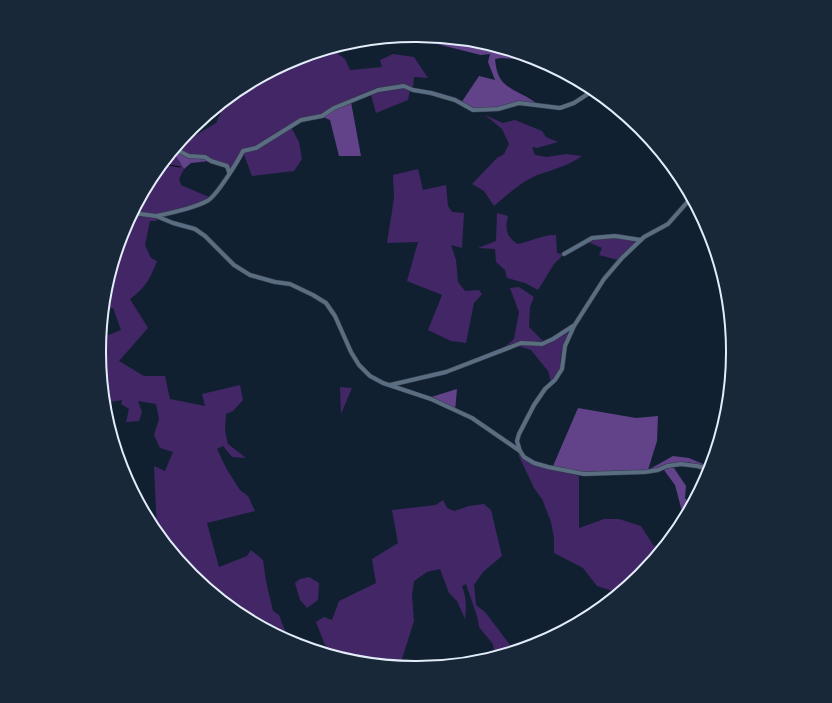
<svg xmlns="http://www.w3.org/2000/svg" width="832" height="703" font-family="Jost,sans-serif">
<rect width="100%" height="100%" fill="#102031"/>
<g fill="#432665">
<polygon points="330,48 345,59 350,70 382,67 380,60 393,54 414,57 428,78 414,77 413,88 404,84 376,88 334,107 322,116 301,120 291,127 299,142 302,159 294,171 252,176 243,152 229,171 228,166 213,160 205,155 189,154 176,147 216,123 223,108 246,90 251,83 295,59"/>
<polygon points="403,88 410,90 408,100 376,113 371,95 379,92"/>
<path d="M485,115L503,123L515,120L542,131L546,137L558,142L537,148L532,147L535,155L547,157L566,154L582,156C568,166 551,170 535,176C520,183 507,195 494,206L484,191L472,184L497,158L504,154L509,144L502,129Z"/>
<polygon points="171,153 176,156 184,169 179,179 181,185 209,197 207,200 175,210 156,214 134,212 153,175"/>
<polygon points="418,169 423,190 446,185 448,206 452,212 464,213 462,248 451,245 456,260 458,282 465,291 479,290 482,294 474,303 466,343 451,341 428,330 442,295 407,281 418,242 387,243 394,198 393,175"/>
<path d="M497,213L508,216C505,229 506,236 517,244C530,242 543,234 556,235L557,253L562,254V256L554,264L538,290L525,283L507,278L505,270L496,262L495,249L478,248L496,241Z"/>
<path d="M132,215L156,218L157,221H150L145,245L151,258L157,261C150,279 146,287 130,299L148,328L119,361L144,376H165L170,399L205,406L202,394L240,385L243,400L233,411L226,414L225,431L228,444L246,458L232,457L223,446L217,449L226,468L240,490L248,496L255,511L207,523L219,567L247,556L251,550L263,560L266,581L273,611L279,615L286,633L302,646L321,645L320,651L295,644L240,615L192,575L157,533L154,466L165,471L173,452L160,448L154,435L159,419L156,404L138,401L142,412L139,421L126,422L129,409L121,404L122,400L105,403L100,351L101,338L121,330L113,308L104,310C107,279 117,243 132,215Z"/>
<polygon points="615,238 638,241 618,260 599,255 602,248 588,242 593,240"/>
<polygon points="519,287 534,297 530,307 529,327 543,341 521,341 506,346 514,339 519,312 510,288"/>
<path d="M569,332C563,344 559,355 561,369L551,382L548,371L531,350L518,346L554,340Z"/>
<polygon points="340,387 352,388 341,414"/>
<polygon points="518,454 534,465 579,476 579,528 604,519 619,519 641,526 653,545 662,548 640,575 619,593 597,586 583,568 554,553 554,538 551,522 542,499 534,488"/>
<path d="M443,500L447,508L454,511L469,506L484,504L491,510L502,556L483,572L474,585L476,605L485,612L511,646L521,649L495,657L493,644L479,627L477,616L466,584L462,586C466,597 467,607 465,619L457,601L449,593L440,569L427,572L414,581L412,595L414,621L401,662L387,658L382,665L354,662L331,655L330,650L325,645L316,622L324,617L332,620L339,601L376,583L372,559L398,543L392,510L436,505Z"/>
<polygon points="309,577 319,583 318,600 307,608 300,600 295,583 300,579"/>
</g>
<g fill="#624389">
<path d="M416,35L478,41L526,56L514,59L501,58L495,59C497,80 503,85 521,94C528,97 534,102 540,105L519,103L498,109L473,110L461,103L479,76L495,80L488,62L490,54L481,55L421,40L416,43L396,37Z"/>
<polygon points="351,102 361,156 339,156 330,120 323,117 334,108"/>
<polygon points="174,150 188,157 204,158 209,161 191,163 184,169 176,156 171,153"/>
<polygon points="457,389 455,411 428,398"/>
<path d="M578,408L636,418L658,416L657,441L648,470L673,456L689,458L710,467C701,465 691,462 682,462C672,462 659,469 648,470L584,472L553,466Z"/>
<polygon points="668,468 674,468 686,486 685,498 691,505 684,519 675,485 664,470"/>
</g>
<g fill="none" stroke-linecap="round" stroke-linejoin="round">
<g stroke="#000809" stroke-width="1">
<polyline points="449,38 475,47 504,54 510,57 517,55 524,55"/>
<polyline points="163,164 180,167"/>
</g>
<defs>
<g id="street">
<polyline points="175,149 189,156 205,157 211,161 227,166 229,172"/>
<polyline points="691,198 668,224 644,237 622,258 604,279 574,326 565,346 562,369 555,380 545,389 534,405 519,434 517,441 520,451 524,457 534,463 548,467 584,474 645,472 658,470 667,466 681,464 697,466 709,469"/>
<polyline points="133,213 156,216 173,223 195,229 205,236 234,265 250,275 275,282 290,284 313,295 326,303 335,316 351,352 359,365 370,376 383,383 431,399 472,418 520,451"/>
<path d="M156,216C171,213 194,208 207,201C216,197 238,161 243,151L256,148L301,120L322,116L334,108L378,90L404,86L413,90L431,93L455,100L473,110L498,109L519,103L560,108L574,103L594,90"/>
<polyline points="564,254 592,238 615,236 641,240"/>
<polyline points="390,385 446,372 521,343 542,344 553,339 573,326"/>
</g>
</defs>
<use href="#street" stroke="#323b4a" stroke-width="5"/>
<use href="#street" stroke="#5a6d81" stroke-width="4"/>
</g>
<path d="M0 0H832V703H0ZM415 42H417A309 309 0 0 1 726 351V352A309 309 0 0 1 417 661H415A309 309 0 0 1 106 352V351A309 309 0 0 1 415 42Z" fill="#192838" fill-rule="evenodd"/>
<path fill="none" stroke="#e2edf9" stroke-width="2" d="M415 42H417A309 309 0 0 1 726 351V352A309 309 0 0 1 417 661H415A309 309 0 0 1 106 352V351A309 309 0 0 1 415 42Z"/>
</svg>
